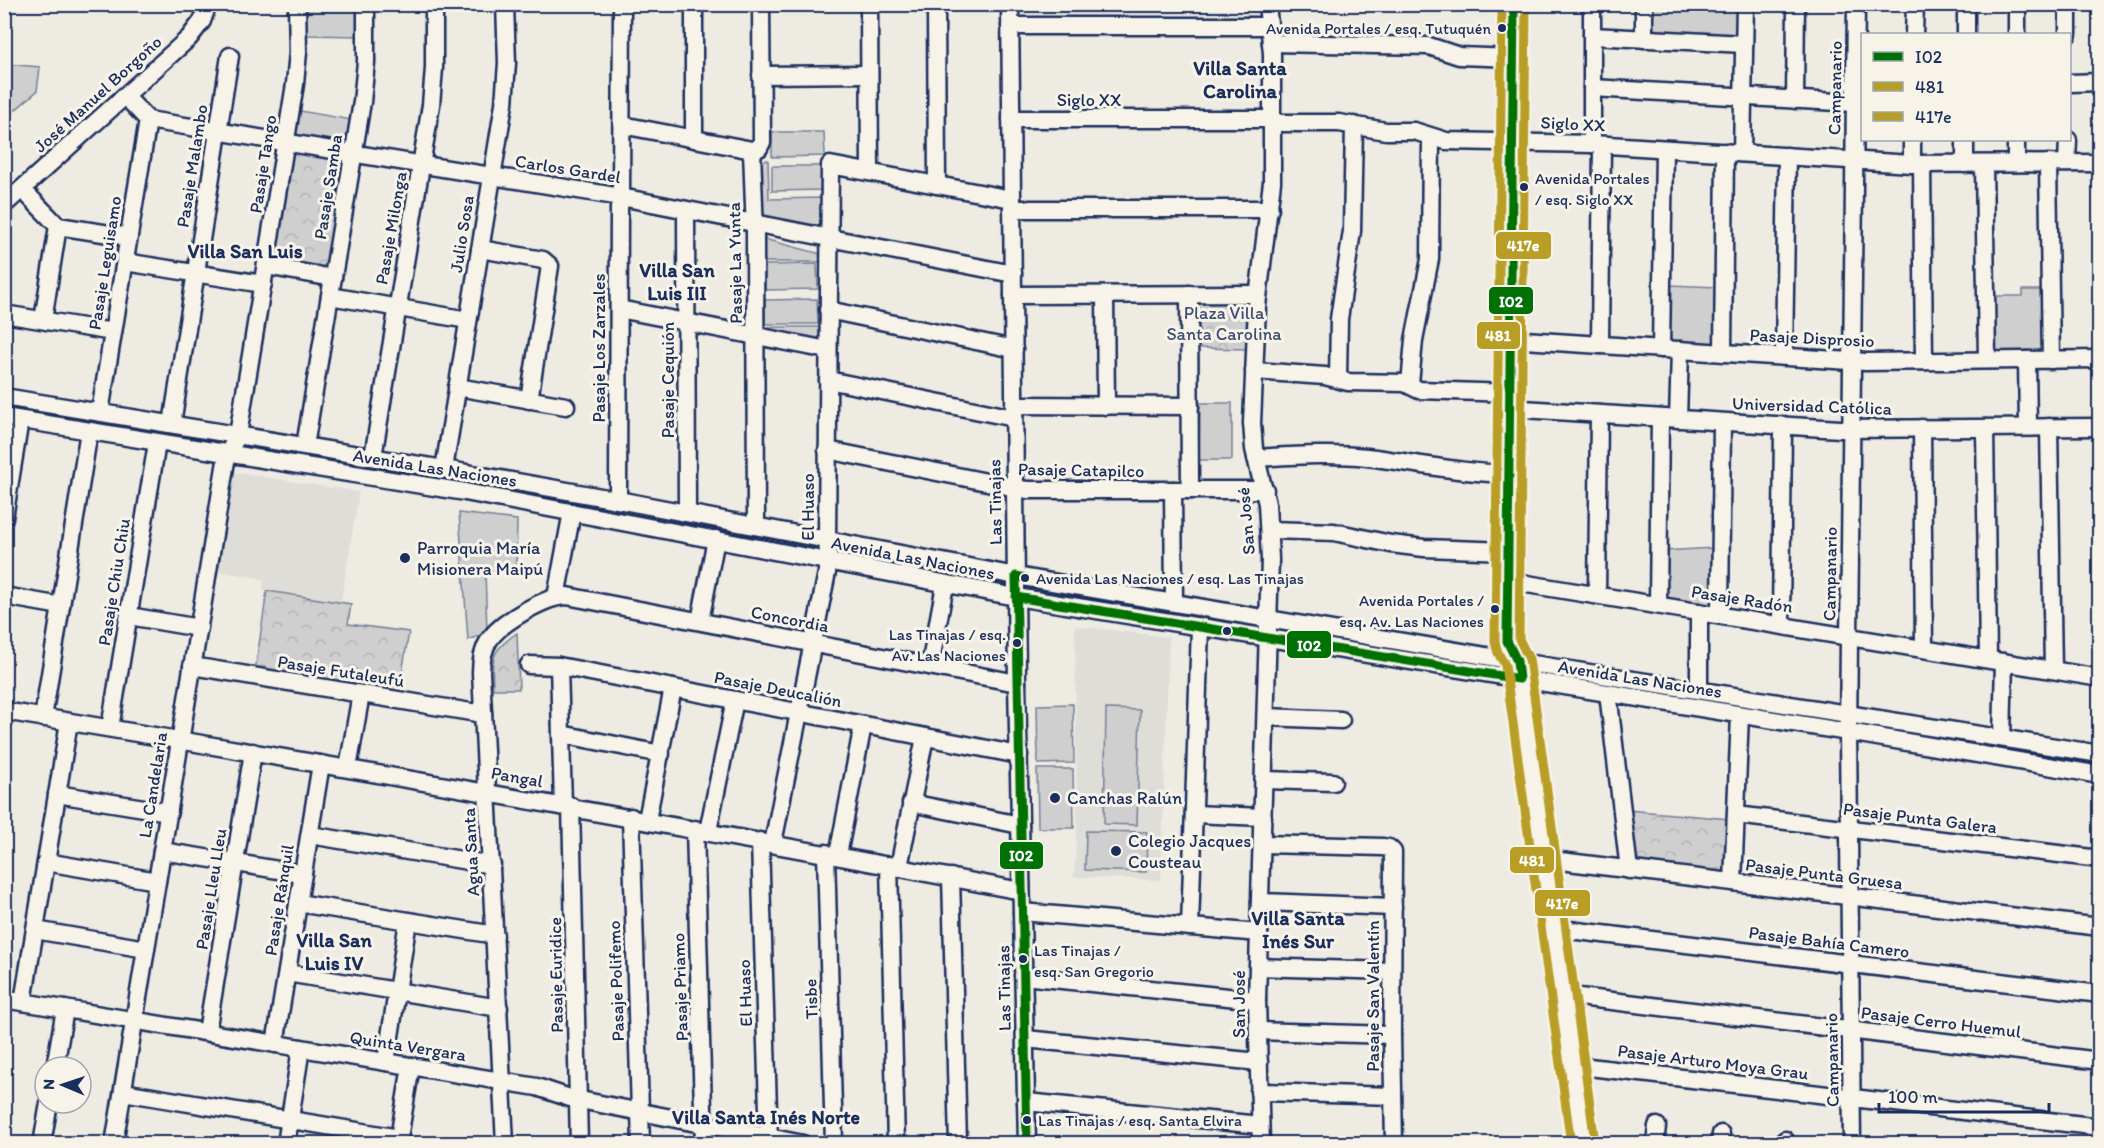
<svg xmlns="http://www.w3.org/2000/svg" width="2104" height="1148" font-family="Itim,sans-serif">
<defs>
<pattern id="park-crowns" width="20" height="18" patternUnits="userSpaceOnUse" patternTransform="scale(1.5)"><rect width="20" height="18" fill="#cfcfcf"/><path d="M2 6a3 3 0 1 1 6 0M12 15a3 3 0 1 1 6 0" fill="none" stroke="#b1b2b4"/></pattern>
</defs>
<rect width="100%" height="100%" fill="#eeebe2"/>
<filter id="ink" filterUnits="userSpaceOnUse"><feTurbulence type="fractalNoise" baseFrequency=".0167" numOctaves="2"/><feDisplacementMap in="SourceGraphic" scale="12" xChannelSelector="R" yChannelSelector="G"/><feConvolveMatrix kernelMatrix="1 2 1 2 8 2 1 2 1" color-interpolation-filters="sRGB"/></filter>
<g filter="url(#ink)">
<g fill="#deddd8">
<polygon points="233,472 359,492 341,602 263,590 264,579 217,571"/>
<polygon points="1075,626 1169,637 1161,880 1074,877 1077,830"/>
</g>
<g fill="#cfcfcf" stroke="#757f96" stroke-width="1.5">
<polygon points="1649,5 1740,5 1738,38 1648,35"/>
<polygon points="306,8 359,8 359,36 306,35"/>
<polygon points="5,64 40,67 37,91 5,119"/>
<polygon points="300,111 352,120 347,147 295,138"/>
<polygon points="772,132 824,132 825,156 772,157"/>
<polygon points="768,160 769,199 823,198 823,232 760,219 758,161"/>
<polygon points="772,166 824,166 825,190 772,191"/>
<polygon points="764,239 821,254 821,262 764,262"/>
<polygon points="817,264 818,289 765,290 765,265"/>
<polygon points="1668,285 1718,287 1717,347 1666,346"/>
<polygon points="2023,290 2044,290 2046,355 1990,355 1990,296 2023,296"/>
<polygon points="817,299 818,324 765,324 765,300"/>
<polygon points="765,327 821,327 820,345 765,333"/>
<polygon points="1200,403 1232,403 1232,460 1199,460"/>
<polygon points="459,513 517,520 516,570 485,570 487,633 468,640"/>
<polygon points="1714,548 1711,609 1663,603 1663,551"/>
<polygon points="1073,704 1074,763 1038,764 1037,705"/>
<polygon points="1106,709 1140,710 1137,825 1104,824"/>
<polygon points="1037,769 1073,769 1074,828 1038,828"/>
<polygon points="1086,831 1147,832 1146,872 1085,870"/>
</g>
<g fill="url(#park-crowns)" stroke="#757f96" stroke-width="1.5">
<polygon points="290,149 349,159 330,273 271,263"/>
<polygon points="1253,298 1251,349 1196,348 1195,299"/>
<polygon points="267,591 351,604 348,624 409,632 398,696 255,672"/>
<path d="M517,633L519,689H493C492,658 490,651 517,633Z"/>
<polygon points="1627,810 1730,819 1729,879 1633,867"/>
</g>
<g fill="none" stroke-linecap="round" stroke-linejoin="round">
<defs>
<g id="minor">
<polyline points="694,4 694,139"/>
<polyline points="869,4 870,172"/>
<polyline points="936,4 937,185"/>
<polyline points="1010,4 1017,683 1027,1144"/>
<polyline points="1010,26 1269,26"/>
<polyline points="1914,34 1915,4"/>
<polyline points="1966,34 1966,4"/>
<polyline points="2017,34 2017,4"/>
<polyline points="2068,34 2068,4"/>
<polyline points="1592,36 1744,44"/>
<polyline points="1644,39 1644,4"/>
<polyline points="1271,43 1429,46 1459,56 1514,58"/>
<polyline points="761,75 869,74"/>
<polyline points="2070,83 2100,82"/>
<polyline points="1592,88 1855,103"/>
<polyline points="125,96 148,120 621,197 1013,274"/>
<polyline points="1795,100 1796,4"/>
<polyline points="1011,119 1263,119 1282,123 1339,123 1386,131 1414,131 1446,141 1592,144 1912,164 2100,163"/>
<polyline points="622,125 752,150"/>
<polyline points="1592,144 1592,4"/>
<polyline points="752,150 755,233 756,526"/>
<polyline points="752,150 759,148 762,142 761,4"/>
<polyline points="1742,153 1745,4"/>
<polyline points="2016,163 2016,140"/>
<polyline points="2048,163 2051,360"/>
<polyline points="2067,163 2068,140"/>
<polyline points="1912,164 1912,140"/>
<polyline points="1922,164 1924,361"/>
<polyline points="1965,164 1965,140"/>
<polyline points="1984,164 1987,360"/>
<polyline points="22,189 58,226 129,237"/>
<polyline points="4,205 189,38 202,21 208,4"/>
<polyline points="1012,209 1270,209"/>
<polyline points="686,210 687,513"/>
<polyline points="480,249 543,260 550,266 529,400"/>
<polyline points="125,262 263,284"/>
<polyline points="266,266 333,278"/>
<polyline points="1189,294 1190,490"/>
<polyline points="1013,295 1258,294"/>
<polyline points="1105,295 1106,406"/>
<polyline points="330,296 468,320"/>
<polyline points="619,309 828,350"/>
<polyline points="828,310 1014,349"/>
<polyline points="4,314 113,332"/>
<polyline points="43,320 58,226"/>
<polyline points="1524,340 1866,362 2100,359"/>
<polyline points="1600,345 1602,145"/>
<polyline points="1661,349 1664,149"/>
<polyline points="1723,353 1725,152"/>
<polyline points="1784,356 1787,156"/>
<polyline points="2027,360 2028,427"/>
<polyline points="1254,371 1325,376 1348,382 1405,383 1419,390 1511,393"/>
<polyline points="1338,378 1339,319 1352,231 1354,125"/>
<polyline points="828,380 1014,418"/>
<polyline points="1410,384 1414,340 1430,259 1431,137"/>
<polyline points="457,387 566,406"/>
<polyline points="4,397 444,469 618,500 1016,576 1533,664 2100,754"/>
<polyline points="1014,405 1190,406"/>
<polyline points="1523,409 1840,429 2100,427"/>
<polyline points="100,412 148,120"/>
<polyline points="4,417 465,492 1016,597 1848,732 2100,775"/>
<polyline points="1678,419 1680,350"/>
<polyline points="172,424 230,56"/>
<polyline points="2049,427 2053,670"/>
<polyline points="1922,428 1924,648"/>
<polyline points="1985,428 1988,659"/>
<polyline points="305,446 362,102 366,62 366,4"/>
<polyline points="827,450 1027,490 1265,490"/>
<polyline points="373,457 431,105 434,68 434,4"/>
<path d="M1256,458C1292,456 1331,453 1367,457C1415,463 1461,473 1510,474"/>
<polyline points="444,469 504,104 507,63 505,4"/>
<polyline points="1173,490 1174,602"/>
<polyline points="618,500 619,208 621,197 622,4"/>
<polyline points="4,518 20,420"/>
<polyline points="1269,530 1334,532 1391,544 1424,548 1508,551"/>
<polyline points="1521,583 2100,678"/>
<polyline points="1597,595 1599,414"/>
<polyline points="4,596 61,606"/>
<polyline points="556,597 572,512"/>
<polyline points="1658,605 1660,418"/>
<polyline points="1699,612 1699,690"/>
<polyline points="1720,615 1722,422"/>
<polyline points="129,616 199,628"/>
<polyline points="700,621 716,539"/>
<polyline points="1781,625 1783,426"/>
<polyline points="529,665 559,666 1019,755"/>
<polyline points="192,666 483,714"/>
<polyline points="559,666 563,805"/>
<polyline points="930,666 945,585"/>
<polyline points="1608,693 1629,870"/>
<path d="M4,711C344,767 683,826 1021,891"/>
<polyline points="1266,717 1341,720"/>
<polyline points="43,718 89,431"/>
<polyline points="110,728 157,443"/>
<polyline points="561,734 661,754"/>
<polyline points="2002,738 2004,662"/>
<polyline points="348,768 361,694"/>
<polyline points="1264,780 1333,782"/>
<polyline points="57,794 169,812"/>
<polyline points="911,803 1020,825"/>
<polyline points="571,806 579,1144"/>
<polyline points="1194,814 1263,817"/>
<polyline points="1736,815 2100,859"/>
<polyline points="631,817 641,1144"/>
<polyline points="647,820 673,688"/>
<polyline points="695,829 704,1144"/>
<polyline points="708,831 735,700"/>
<polyline points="310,835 492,865"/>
<polyline points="760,841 769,1144"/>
<polyline points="773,843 829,562 827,541 830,165 1012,199"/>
<polyline points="1262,844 1383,847 1389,848 1393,852 1392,1035 1394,1144"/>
<polyline points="162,851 303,874"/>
<polyline points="826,853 834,1144"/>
<polyline points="838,855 863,725"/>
<polyline points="1544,859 2100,927"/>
<polyline points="46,862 157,881"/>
<polyline points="889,865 896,1144"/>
<polyline points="899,867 925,737"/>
<polyline points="951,877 958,1144"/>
<polyline points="1733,882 1740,715"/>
<polyline points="1260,902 1393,907"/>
<polyline points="298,903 495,935"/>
<polyline points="1022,912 1259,933"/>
<polyline points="1190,927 1200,627"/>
<polyline points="1553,928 2100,994"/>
<polyline points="35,930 146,949"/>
<polyline points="1258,967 1392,971"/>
<polyline points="287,973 499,1008"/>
<polyline points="1023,976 1257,1000"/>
<polyline points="1563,995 2100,1061"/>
<polyline points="4,999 537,1087 570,1098 803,1144"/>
<polyline points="23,1002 69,722"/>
<polyline points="1258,1031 1392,1035"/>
<polyline points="207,1032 253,752"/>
<polyline points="1025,1039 1259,1062"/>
<polyline points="275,1044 321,764"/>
<polyline points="386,1062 408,921"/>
<polyline points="1572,1065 2100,1127"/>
<polyline points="55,1067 65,1009"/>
<polyline points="123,1092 399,1138"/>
<polyline points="1259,1092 1393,1096"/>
<polyline points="1026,1102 1260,1125"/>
<polyline points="42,1144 49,1103"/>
<polyline points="114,1144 227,455 238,435 295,84 298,52 297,4"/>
<polyline points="286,1144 301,1048"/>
<polyline points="398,1144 411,1066"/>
<path d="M505,1144L481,672C481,661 483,650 489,640C501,622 546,596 567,596L1017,683"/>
<polyline points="1261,1144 1257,1000 1270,559 1267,504 1254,449 1252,423 1257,306 1272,182 1272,53 1267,4"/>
<polyline points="1655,1144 1657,1126"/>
<polyline points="1720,1144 1721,1134"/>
<polyline points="1784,1144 1785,1140"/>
<polyline points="1852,1144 1848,732 1856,4"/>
</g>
<polyline id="major" points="1514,4 1507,641 1509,648 1517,661 1583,1144"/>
</defs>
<use href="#minor" stroke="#1b2f5e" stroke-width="21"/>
<use href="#major" stroke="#1b2f5e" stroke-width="26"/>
<use href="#minor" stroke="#f7f3e8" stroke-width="16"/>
<use href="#major" stroke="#f7f3e8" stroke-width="21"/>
<defs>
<g id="bus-1">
<polyline points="1025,578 1016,576 1027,1144"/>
<polyline points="1016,597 1519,679 1517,661 1507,641 1514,4"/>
</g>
<polyline id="bus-2" points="1502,4 1495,642 1498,653 1505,665 1571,1144"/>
<polyline id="bus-3" points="1526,4 1519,639 1529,659 1595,1142"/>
</defs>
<use href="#bus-1" stroke="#f7f3e8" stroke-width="14"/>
<use href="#bus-2" stroke="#f7f3e8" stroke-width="14"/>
<use href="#bus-3" stroke="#f7f3e8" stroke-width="14"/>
<use href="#bus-1" stroke="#007106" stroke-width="9"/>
<use href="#bus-2" stroke="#b89e25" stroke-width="9"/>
<use href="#bus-3" stroke="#b89e25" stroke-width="9"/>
</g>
</g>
<g fill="#1b2f5e" stroke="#f7f3e8" stroke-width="2">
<circle cx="1502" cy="28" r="5"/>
<circle cx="1524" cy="187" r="5"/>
<circle cx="405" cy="558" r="6"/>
<circle cx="1025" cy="578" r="5"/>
<circle cx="1495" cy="609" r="5"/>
<circle cx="1227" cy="631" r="5"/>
<circle cx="1017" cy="643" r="5"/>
<circle cx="1055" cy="798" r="6"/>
<circle cx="1116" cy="851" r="6"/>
<circle cx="1023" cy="959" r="5"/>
<circle cx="1027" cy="1120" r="5"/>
</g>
<g text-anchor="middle" stroke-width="6" stroke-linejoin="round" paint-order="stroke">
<g font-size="16" fill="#1b2f5e" stroke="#f7f3e8" text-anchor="start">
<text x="1491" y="34" text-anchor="end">Avenida Portales / esq. Tutuquén</text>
<text x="1535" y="184">Avenida Portales<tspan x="1535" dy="21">/ esq. Siglo XX</tspan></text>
<text x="1036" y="584">Avenida Las Naciones / esq. Las Tinajas</text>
<text x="1484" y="606" text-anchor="end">Avenida Portales /<tspan x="1484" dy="21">esq. Av. Las Naciones</tspan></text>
<text x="1006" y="640" text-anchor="end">Las Tinajas / esq.<tspan x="1006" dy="21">Av. Las Naciones</tspan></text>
<text x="1034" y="956">Las Tinajas /<tspan x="1034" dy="21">esq. San Gregorio</tspan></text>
<text x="1038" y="1126">Las Tinajas / esq. Santa Elvira</text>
</g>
<g font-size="18" fill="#1b2f5e" stroke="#f7f3e8">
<text transform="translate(1835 88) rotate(-89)" y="6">Campanario</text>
<text transform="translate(98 94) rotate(-42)" y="6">José Manuel Borgoño</text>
<text x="1089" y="106">Siglo XX</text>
<text transform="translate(1573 124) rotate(3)" y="6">Siglo XX</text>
<text transform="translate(263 164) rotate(-81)" y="6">Pasaje Tango</text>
<text transform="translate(192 166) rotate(-81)" y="6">Pasaje Malambo</text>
<text transform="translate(568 169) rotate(9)" y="6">Carlos Gardel</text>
<text transform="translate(328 187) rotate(-81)" y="6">Pasaje Samba</text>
<text transform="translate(391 228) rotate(-80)" y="6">Pasaje Milonga</text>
<text transform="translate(462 234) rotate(-81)" y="6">Julio Sosa</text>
<text transform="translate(105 263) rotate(-81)" y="6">Pasaje Leguisamo</text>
<text transform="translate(735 263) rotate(-91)" y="6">Pasaje La Yunta</text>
<text transform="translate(1812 338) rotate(3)" y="6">Pasaje Disprosio</text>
<text transform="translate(599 348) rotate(-90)" y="6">Pasaje Los Zarzales</text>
<text transform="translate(668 380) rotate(-90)" y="6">Pasaje Cequión</text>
<text transform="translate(1812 406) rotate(2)" y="6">Universidad Católica</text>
<text transform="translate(435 468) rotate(9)" y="6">Avenida Las Naciones</text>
<text transform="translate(1081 470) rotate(1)" y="6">Pasaje Catapilco</text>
<text transform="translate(995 502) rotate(-91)" y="6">Las Tinajas</text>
<text transform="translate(808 507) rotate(-90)" y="6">El Huaso</text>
<text transform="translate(1246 521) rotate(-95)" y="6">San José</text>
<text transform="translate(913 558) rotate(11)" y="6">Avenida Las Naciones</text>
<text transform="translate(1830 574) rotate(-89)" y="6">Campanario</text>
<text transform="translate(114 582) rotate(-81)" y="6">Pasaje Chiu Chiu</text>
<text transform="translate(1742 599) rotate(9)" y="6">Pasaje Radón</text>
<text transform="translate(790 619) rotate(11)" y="6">Concordia</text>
<text transform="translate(341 671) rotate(9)" y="6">Pasaje Futaleufú</text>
<text transform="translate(1640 679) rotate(9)" y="6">Avenida Las Naciones</text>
<text transform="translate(778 689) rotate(11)" y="6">Pasaje Deucalión</text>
<text transform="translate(517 777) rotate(10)" y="6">Pangal</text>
<text transform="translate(153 785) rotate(-81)" y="6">La Candelaria</text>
<text transform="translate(1920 818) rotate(7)" y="6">Pasaje Punta Galera</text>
<text transform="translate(471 852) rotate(-93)" y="6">Agua Santa</text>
<text transform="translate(1824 874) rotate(7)" y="6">Pasaje Punta Gruesa</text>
<text transform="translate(211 889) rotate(-81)" y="6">Pasaje Lleu Lleu</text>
<text transform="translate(279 900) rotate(-81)" y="6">Pasaje Ránquil</text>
<text transform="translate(1829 942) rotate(7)" y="6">Pasaje Bahía Camero</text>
<text transform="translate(556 975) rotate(-91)" y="6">Pasaje Euridice</text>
<text transform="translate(616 981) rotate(-92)" y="6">Pasaje Polifemo</text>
<text transform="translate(680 987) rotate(-92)" y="6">Pasaje Priamo</text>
<text transform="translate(1004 988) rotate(-91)" y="6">Las Tinajas</text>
<text transform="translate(745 993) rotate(-92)" y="6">El Huaso</text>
<text transform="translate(1373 996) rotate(-90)" y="6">Pasaje San Valentín</text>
<text transform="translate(811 999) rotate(-92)" y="6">Tisbe</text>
<text transform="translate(1239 1004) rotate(-90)" y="6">San José</text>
<text transform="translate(1941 1022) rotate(7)" y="6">Pasaje Cerro Huemul</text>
<text transform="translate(408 1046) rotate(9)" y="6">Quinta Vergara</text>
<text transform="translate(1832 1060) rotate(-91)" y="6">Campanario</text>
<text transform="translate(1713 1062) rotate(7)" y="6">Pasaje Arturo Moya Grau</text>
</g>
<g font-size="18" fill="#3f4f75" stroke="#f7f3e8">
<text x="1224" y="319">Plaza Villa<tspan x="1224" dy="21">Santa Carolina</tspan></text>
</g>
<g font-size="18" fill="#1b2f5e" stroke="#f7f3e8" text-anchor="start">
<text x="417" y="554">Parroquia María<tspan x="417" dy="21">Misionera Maipú</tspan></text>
<text x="1067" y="804">Canchas Ralún</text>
<text x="1128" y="847">Colegio Jacques<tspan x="1128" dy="21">Cousteau</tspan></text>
</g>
<g font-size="20" font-weight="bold" fill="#1b2f5e" stroke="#f7f3e8">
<text x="1240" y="75">Villa Santa<tspan x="1240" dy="23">Carolina</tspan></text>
<text x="245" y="258">Villa San Luis</text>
<text x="677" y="277">Villa San<tspan x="677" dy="23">Luis III</tspan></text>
<text x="1298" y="925">Villa Santa<tspan x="1298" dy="23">Inés Sur</tspan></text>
<text x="334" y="947">Villa San<tspan x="334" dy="23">Luis IV</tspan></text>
<text x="766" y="1124">Villa Santa Inés Norte</text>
</g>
</g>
<g stroke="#f7f3e8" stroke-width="2">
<rect x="1495" y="231" width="57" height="29" rx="6" fill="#b89e25"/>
<rect x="1488" y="286" width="46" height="29" rx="6" fill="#007106"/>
<rect x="1476" y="321" width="45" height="29" rx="6" fill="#b89e25"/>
<rect x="1286" y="630" width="46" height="29" rx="6" fill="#007106"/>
<rect x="999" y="841" width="45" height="29" rx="6" fill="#007106"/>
<rect x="1509" y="846" width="46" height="28" rx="6" fill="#b89e25"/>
<rect x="1534" y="889" width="57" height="28" rx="6" fill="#b89e25"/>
</g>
<g font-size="16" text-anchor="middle" font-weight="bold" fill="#fff">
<text x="1523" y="251">417e</text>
<text x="1511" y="307">I02</text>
<text x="1498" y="341">481</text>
<text x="1309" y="651">I02</text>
<text x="1021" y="861">I02</text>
<text x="1532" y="866">481</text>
<text x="1562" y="909">417e</text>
</g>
<rect width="2104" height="1148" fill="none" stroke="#f7f3e8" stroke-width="24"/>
<rect x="12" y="12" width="2080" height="1124" fill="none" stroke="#1b2f5e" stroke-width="2" filter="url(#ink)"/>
<rect x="1861" y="33" width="210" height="108" fill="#f7f3e8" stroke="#9fa5b1" stroke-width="1.5"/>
<rect x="1873" y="52" width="30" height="9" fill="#007106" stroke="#9fa5b1" stroke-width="1.5"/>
<text x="1915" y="63" font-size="18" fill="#1b2f5e">I02</text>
<rect x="1873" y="82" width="30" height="9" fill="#b89e25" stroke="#9fa5b1" stroke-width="1.5"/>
<text x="1915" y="93" font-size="18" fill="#1b2f5e">481</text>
<rect x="1873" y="112" width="30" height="9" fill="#b89e25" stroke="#9fa5b1" stroke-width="1.5"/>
<text x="1915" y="123" font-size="18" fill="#1b2f5e">417e</text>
<g transform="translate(63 1085) rotate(272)"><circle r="28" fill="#f7f3e8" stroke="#9fa5b1" stroke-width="1.5"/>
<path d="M0-4.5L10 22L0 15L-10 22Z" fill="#1b2f5e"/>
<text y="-9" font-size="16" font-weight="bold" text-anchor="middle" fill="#1b2f5e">N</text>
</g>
<path d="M1879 1103v9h170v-9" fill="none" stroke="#1b2f5e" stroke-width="3"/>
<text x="1888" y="1103" font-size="18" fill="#1b2f5e" stroke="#f7f3e8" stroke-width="4.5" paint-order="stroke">100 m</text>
</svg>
